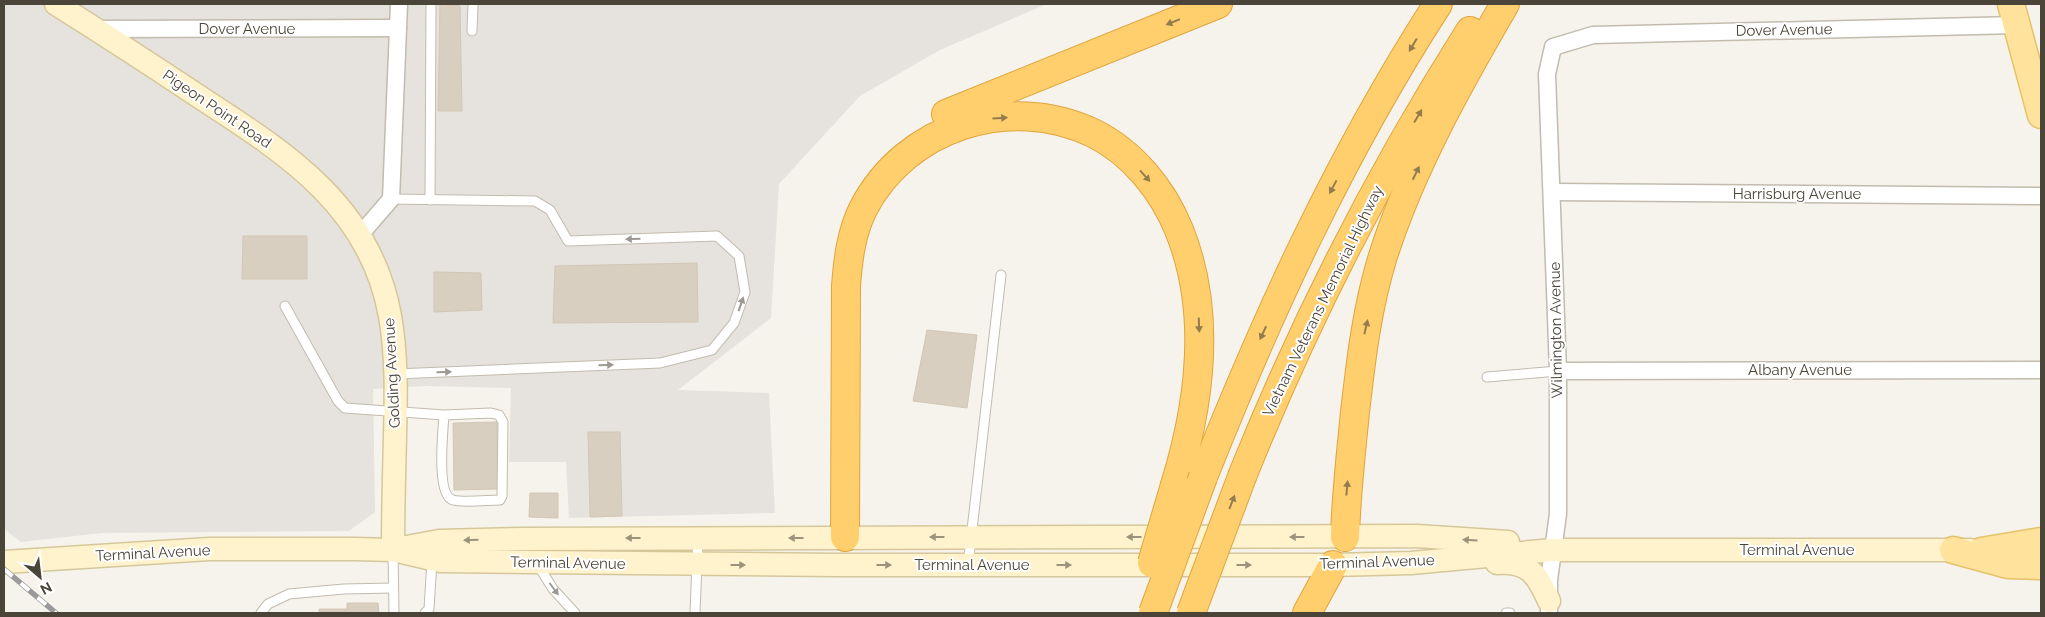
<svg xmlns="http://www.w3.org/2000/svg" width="2045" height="617" font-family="Raleway,sans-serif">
<rect width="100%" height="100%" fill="#f6f3ec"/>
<polygon fill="#e6e2dd" points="4,4 1047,4 940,50 860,96 779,184 771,318 678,390 769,393 775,513 569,518 566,462 509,462 511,388 425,386 373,389 375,512 349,531 102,533 21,542 4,529"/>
<g fill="#d8cfc1" stroke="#d3c7b4">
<polygon points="440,4 460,6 462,111 438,111"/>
<polygon points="243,236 307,236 307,279 242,279"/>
<polygon points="697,263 698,322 553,323 555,266"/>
<polygon points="434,272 481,273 482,310 434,312"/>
<polygon points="927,330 977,335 967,408 913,401"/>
<polygon points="497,422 498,489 454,490 453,423"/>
<polygon points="588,432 620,432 622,516 590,517"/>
<polygon points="530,493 558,493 558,518 529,517"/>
<polygon points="347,603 378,603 379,613 319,613 319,609 347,609"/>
</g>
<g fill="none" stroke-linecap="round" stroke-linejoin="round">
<defs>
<g id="lane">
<polyline points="472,31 473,4"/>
<polyline points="391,199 535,201 550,210 568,241 717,236 739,256 745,292 734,323 712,350 660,363 395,374"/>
<polyline points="430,200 431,4"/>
<path d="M285,306L338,401L345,408L444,415L491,413L499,415L503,422L502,496L500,500C488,500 463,503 453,500C436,496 443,430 444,415"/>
<polyline points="1487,377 1558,371"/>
<polyline points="393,550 394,613"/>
<polyline points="538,565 553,589 575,613"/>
<polyline points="968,565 1001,275"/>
<polyline points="261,613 268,604 289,594 344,589 393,588"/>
<polyline points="425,613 429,609 432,561"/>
<polyline points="695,613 698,538"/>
<polyline points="1506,613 1510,613"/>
</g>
<g id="street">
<polyline points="97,29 398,28"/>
<polyline points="1553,192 2041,196"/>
<polyline points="359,236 391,199 399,4"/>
<polyline points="1558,371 2041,370"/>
<polyline points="1549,613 1549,580 1558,514 1558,371 1547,74 1553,47 1593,35 2017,25"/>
</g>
<g id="secondary">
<path d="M56,4C102,33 147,62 192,92C281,150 370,203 390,316C397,356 396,397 395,437C394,475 393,512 393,550"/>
<polyline points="401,548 439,541 523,539 1417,536 1508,542"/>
<polyline points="4,562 209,549 355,549 393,550 441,561 835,565 1333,565 1411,563 1553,550 1970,550"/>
<path d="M1497,563C1529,561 1537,574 1549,601"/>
</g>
<g id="primary">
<polyline points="2011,4 2041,115"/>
<polyline points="1953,550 2008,565 2041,566"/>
<polyline points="1981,551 2041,541"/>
</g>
<g id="highway">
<polyline points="946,114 1218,4"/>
<path d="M1243,474C1305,320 1381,171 1470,31"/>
<path d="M1203,477C1268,313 1342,152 1438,4"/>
<path d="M845,537L846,286C848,260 851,233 863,209C905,127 1009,93 1093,133C1132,152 1163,190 1179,230C1212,311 1200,404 1175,485"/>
<path d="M1345,537C1346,495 1351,454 1355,412C1361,360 1367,307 1383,256C1411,168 1459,83 1505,4"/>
<polyline points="1307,613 1333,565"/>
</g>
</defs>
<use href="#lane" stroke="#c2bbae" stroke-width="11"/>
<use href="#street" stroke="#c2bbae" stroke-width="19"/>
<use href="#secondary" stroke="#d6c79b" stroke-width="25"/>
<use href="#primary" stroke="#e6c16a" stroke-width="29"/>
<use href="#highway" stroke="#e0a43c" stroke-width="30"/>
<use href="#lane" stroke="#fff" stroke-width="9"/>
<use href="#street" stroke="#fff" stroke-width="16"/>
<use href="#secondary" stroke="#fff3cd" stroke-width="22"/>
<use href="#primary" stroke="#ffe39c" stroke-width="26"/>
<use href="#highway" stroke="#ffcf6e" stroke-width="28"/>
<defs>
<polyline id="rail" points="4,569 56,613"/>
</defs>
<use href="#rail" stroke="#9a9a9a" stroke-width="5.5"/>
<use href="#rail" stroke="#fff" stroke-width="4" stroke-dasharray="11" stroke-linecap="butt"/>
<defs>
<g id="highway-bridge">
<polyline points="1152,563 1175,485"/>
<polyline points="1153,613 1203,477"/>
<polyline points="1191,613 1243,474"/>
</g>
</defs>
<use href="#highway-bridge" stroke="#e0a43c" stroke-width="30" stroke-linecap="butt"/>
<use href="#highway-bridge" stroke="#ffcf6e" stroke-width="28"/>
</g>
<defs><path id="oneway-solid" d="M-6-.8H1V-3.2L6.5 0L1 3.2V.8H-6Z" transform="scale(1.25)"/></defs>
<g fill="#937c4e">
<use href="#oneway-solid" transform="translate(1173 22) rotate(158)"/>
<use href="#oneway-solid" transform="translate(1413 45) rotate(121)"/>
<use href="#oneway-solid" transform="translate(1418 116) rotate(-59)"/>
<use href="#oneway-solid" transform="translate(1000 118) rotate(-3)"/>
<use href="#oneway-solid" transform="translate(1416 173) rotate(-64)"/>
<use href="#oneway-solid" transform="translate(1145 176) rotate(48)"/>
<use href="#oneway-solid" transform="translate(1333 187) rotate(118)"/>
<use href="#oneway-solid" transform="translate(1199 325) rotate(88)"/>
<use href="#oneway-solid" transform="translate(1366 327) rotate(-77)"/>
<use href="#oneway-solid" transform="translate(1263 333) rotate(115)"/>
<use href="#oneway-solid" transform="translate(1347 488) rotate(-85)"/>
<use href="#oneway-solid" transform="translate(1232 502) rotate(-69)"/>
</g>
<g fill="#9c9892">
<use href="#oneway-solid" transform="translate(633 239) rotate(178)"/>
<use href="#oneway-solid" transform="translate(741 304) rotate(-71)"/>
<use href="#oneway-solid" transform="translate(606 365) rotate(-2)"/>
<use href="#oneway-solid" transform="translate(444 372) rotate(-2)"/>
<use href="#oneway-solid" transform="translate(554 589) rotate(53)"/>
</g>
<g fill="#9c937c">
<use href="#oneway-solid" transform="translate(937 537) rotate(-180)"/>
<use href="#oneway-solid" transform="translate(1134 537) rotate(180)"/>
<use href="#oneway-solid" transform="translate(1297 537) rotate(180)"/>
<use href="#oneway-solid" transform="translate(633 538) rotate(180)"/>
<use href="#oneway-solid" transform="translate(796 538) rotate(180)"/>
<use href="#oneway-solid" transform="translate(471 540) rotate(178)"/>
<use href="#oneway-solid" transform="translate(1470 540) rotate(-176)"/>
<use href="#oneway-solid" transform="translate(738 565)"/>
<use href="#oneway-solid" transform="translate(884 565)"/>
<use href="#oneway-solid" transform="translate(1064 565)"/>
<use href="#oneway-solid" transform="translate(1244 565)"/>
</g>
<g text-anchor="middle" stroke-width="4" stroke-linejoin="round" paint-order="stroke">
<g font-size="15" fill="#4b4439" stroke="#fff">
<text x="247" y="34">Dover Avenue</text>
<text transform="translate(1784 30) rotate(-1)" y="5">Dover Avenue</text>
<text transform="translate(217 109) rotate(34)" y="5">Pigeon Point Road</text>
<text x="1797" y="199">Harrisburg Avenue</text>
<text transform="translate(1323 301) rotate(-64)" y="5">Vietnam Veterans Memorial Highway</text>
<text transform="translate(1556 330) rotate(-91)" y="5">Wilmington Avenue</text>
<text x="1800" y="375">Albany Avenue</text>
<text transform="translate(392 373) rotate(-93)" y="5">Golding Avenue</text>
<text x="1797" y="555">Terminal Avenue</text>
<text transform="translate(153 553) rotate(-3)" y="5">Terminal Avenue</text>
<text transform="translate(1377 562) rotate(-2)" y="5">Terminal Avenue</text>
<text transform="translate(568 563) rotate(1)" y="5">Terminal Avenue</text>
<text x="972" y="570">Terminal Avenue</text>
</g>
</g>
<rect width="2045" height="617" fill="none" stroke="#4b4439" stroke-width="10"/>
<g transform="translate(40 577) rotate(152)" stroke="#ffffff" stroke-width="4" paint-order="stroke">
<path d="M0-4L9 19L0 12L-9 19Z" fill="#4b4439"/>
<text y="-8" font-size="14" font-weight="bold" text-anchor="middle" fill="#4b4439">N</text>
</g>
</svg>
